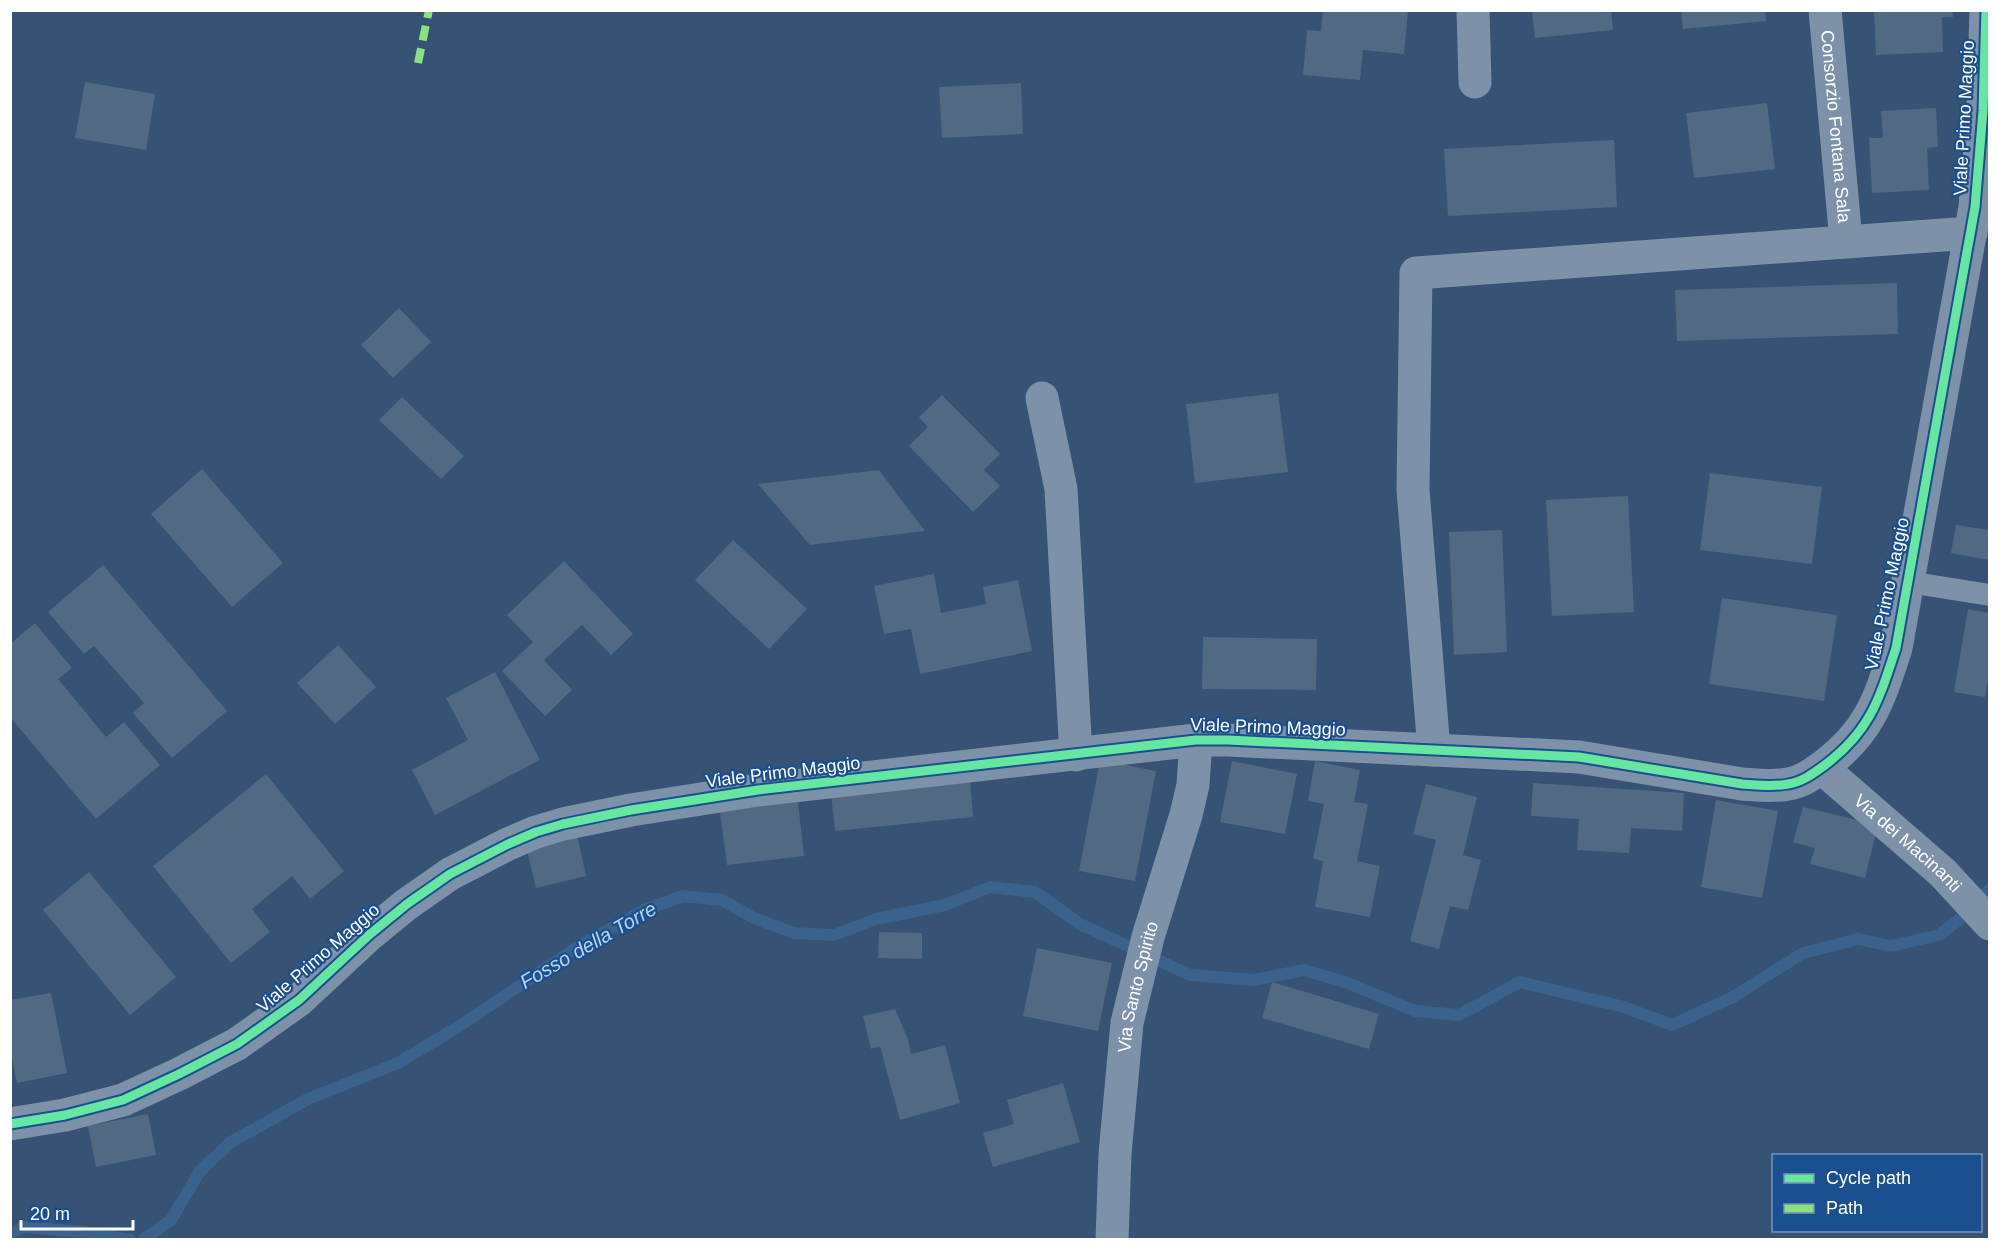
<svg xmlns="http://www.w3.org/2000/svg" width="2000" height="1250" font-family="Arial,sans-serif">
<rect width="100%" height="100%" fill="#365274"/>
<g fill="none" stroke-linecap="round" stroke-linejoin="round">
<g stroke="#3b618d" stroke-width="12">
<polyline points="10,1233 25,1227 83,1232 131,1240"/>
<polyline points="143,1240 171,1220 200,1171 231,1142 308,1099 398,1063 458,1027 576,948 644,910 683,896 722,900 754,918 794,933 834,935 876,919 945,905 990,887 1035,892 1080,924 1190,975 1254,980 1304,970 1345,982 1415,1011 1459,1015 1520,982 1624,1007 1672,1025 1733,997 1803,953 1858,939 1891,946 1939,935 1956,922 1990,889"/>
</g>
</g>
<g fill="#526984">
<polygon points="1323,10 1408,10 1404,54 1363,50 1360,80 1303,75 1307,30 1321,31"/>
<polygon points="1532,10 1611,10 1613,30 1535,38"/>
<polygon points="1681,10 1765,10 1766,21 1683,29"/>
<polygon points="1874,10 1952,10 1953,17 1942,17 1943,52 1876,55"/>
<polygon points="85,82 155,94 146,150 75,138"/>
<polygon points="1021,83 1023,134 942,138 939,87"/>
<polygon points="1767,103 1775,169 1694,178 1686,113"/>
<polygon points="1936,108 1938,147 1927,148 1929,190 1872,193 1869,138 1883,138 1881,111"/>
<polygon points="1614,140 1617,207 1448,216 1444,149"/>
<polygon points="1897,283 1898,334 1677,341 1675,290"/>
<polygon points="399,308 431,342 393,378 361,345"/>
<polygon points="1278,393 1288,472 1195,483 1186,404"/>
<polygon points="942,395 1000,454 984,470 1000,486 973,512 909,446 928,427 919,417"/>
<polygon points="402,397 464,456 441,479 379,420"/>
<polygon points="202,469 283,563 232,607 151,514"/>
<polygon points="879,470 925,531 810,545 758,484"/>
<polygon points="1710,473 1822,487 1812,564 1700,550"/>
<polygon points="1628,496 1634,612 1552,616 1546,500"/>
<polygon points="1956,525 1989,530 1989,560 1951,553"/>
<polygon points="1502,530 1507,652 1454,655 1449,532"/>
<polygon points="733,540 807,609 769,649 695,580"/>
<polygon points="564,561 633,634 611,655 582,625 544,660 572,690 545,716 502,671 533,642 507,615"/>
<polygon points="103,565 227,711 172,758 133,713 144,703 94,646 84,654 48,612"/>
<polygon points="934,574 941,613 986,604 983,587 1018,580 1032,651 920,674 911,629 884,634 874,586"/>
<polygon points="1722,598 1837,615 1824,701 1709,684"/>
<polygon points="1968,609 1989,613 1989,672 1985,697 1954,692"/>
<polygon points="35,623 72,668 58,679 106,737 124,722 160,765 96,819 10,717 10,644"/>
<polygon points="1203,637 1317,639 1316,690 1202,689"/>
<polygon points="338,645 376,687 335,724 297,683"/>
<polygon points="495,672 540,760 435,815 412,770 468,740 446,698"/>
<polygon points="1100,760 1156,771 1135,881 1079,871"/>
<polygon points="1232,761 1297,774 1285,834 1220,822"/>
<polygon points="1315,761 1360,770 1354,802 1368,804 1357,861 1380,866 1370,917 1315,907 1323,861 1313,859 1324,804 1308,801"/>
<polygon points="266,774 344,871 310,899 292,876 252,909 270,932 231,963 153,866"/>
<polygon points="970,779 973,817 835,831 831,794"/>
<polygon points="1533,783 1684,793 1682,831 1631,828 1629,853 1577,850 1579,819 1531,816"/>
<polygon points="1426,784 1477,797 1463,855 1481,860 1468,910 1450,906 1439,949 1410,941 1436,840 1413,834"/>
<polygon points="1716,800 1778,811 1762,898 1701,887"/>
<polygon points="798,802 804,856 727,865 720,811"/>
<polygon points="1803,807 1878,825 1865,878 1810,864 1815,848 1793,842"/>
<polygon points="576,830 586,876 536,888 525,842"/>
<polygon points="89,872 176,977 130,1015 43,910"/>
<polygon points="879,932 922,933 922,959 878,958"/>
<polygon points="1037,948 1112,963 1098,1031 1023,1016"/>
<polygon points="1272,982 1379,1014 1369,1049 1262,1018"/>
<polygon points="51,993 67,1073 17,1083 10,1048 10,1000"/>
<polygon points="895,1009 908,1039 911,1054 945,1045 960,1103 900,1120 880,1046 871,1049 863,1016"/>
<polygon points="1063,1083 1080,1142 993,1167 983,1133 1014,1124 1007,1100"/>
<polygon points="148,1114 156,1155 96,1167 88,1126"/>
</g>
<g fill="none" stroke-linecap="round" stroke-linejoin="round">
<polyline stroke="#7d92a8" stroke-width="22" points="1908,582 1990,595"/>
<g stroke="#7d92a8" stroke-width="33">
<polyline points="1473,10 1475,82"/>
<path id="s1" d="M1825,10L1846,241"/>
<polyline points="1042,398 1061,489 1076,755"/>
<polyline points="1434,750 1413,490 1416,273 1971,233"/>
<path id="s2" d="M1822,768L1943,873L1990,924"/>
<path d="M10,1124L65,1115L123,1100L179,1074L237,1044L299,1000L369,935L407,904L450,874L508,844L536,832L563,824L631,810L758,790L1196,740H1228L1579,757L1742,784C1757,785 1773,787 1788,784C1802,782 1814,773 1825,765C1870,731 1879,700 1896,648L1975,207L1983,111L1986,10"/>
<path id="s3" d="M1112,1240L1115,1154L1127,1023L1148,937L1186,815L1193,785L1196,740"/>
</g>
<polyline stroke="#8de07e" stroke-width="8" stroke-dasharray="15 8" stroke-linecap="butt" points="418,63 429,10"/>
<defs>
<path id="cycleway" d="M10,1124L65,1115L123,1100L179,1074L237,1044L299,1000L369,935L407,904L450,874L508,844L536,832L563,824L631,810L758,790L1196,740H1228L1579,757L1742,784C1757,785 1773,787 1788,784C1802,782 1814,773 1825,765C1870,731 1879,700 1896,648L1975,207L1983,111L1986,10"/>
</defs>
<use href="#cycleway" stroke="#1b4f8f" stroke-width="13"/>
<use href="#cycleway" stroke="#66e7a1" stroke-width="9"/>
</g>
<g text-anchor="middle" stroke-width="4.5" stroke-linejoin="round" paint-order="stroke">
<g font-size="18" fill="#fff" stroke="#1b4f8f">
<text transform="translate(1964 118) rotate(-87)" y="6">Viale Primo Maggio</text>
<text dy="6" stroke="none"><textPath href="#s1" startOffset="117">Consorzio Fontana Sala</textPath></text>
<text transform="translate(1887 594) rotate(-78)" y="6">Viale Primo Maggio</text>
<text transform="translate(1268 727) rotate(2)" y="6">Viale Primo Maggio</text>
<text transform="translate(783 772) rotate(-7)" y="6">Viale Primo Maggio</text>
<text dy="6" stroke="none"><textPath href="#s2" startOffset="114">Via dei Macinanti</textPath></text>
<text transform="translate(318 958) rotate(-41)" y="6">Viale Primo Maggio</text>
<text dy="6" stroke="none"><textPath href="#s3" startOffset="255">Via Santo Spirito</textPath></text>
</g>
<g font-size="20" font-style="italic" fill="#b5d3f5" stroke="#1b4f8f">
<text transform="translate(588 945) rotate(-30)" y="7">Fosso della Torre</text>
</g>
</g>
<rect width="2000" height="1250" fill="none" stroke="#ffffff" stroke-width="24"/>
<rect x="1772" y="1154" width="210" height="78" fill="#1b4f8f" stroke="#7695bc" stroke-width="1.5"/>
<rect x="1784" y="1174" width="30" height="9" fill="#66e7a1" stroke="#7695bc" stroke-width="1.5"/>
<text x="1826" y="1184" font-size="18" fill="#ffffff">Cycle path</text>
<rect x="1784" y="1204" width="30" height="9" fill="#8de07e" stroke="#7695bc" stroke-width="1.5"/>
<text x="1826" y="1214" font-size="18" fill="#ffffff">Path</text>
<path d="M21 1220v9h112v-9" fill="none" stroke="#ffffff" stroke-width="3"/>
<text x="30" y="1220" font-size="18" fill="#ffffff" stroke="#1b4f8f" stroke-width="4.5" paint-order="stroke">20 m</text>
</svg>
